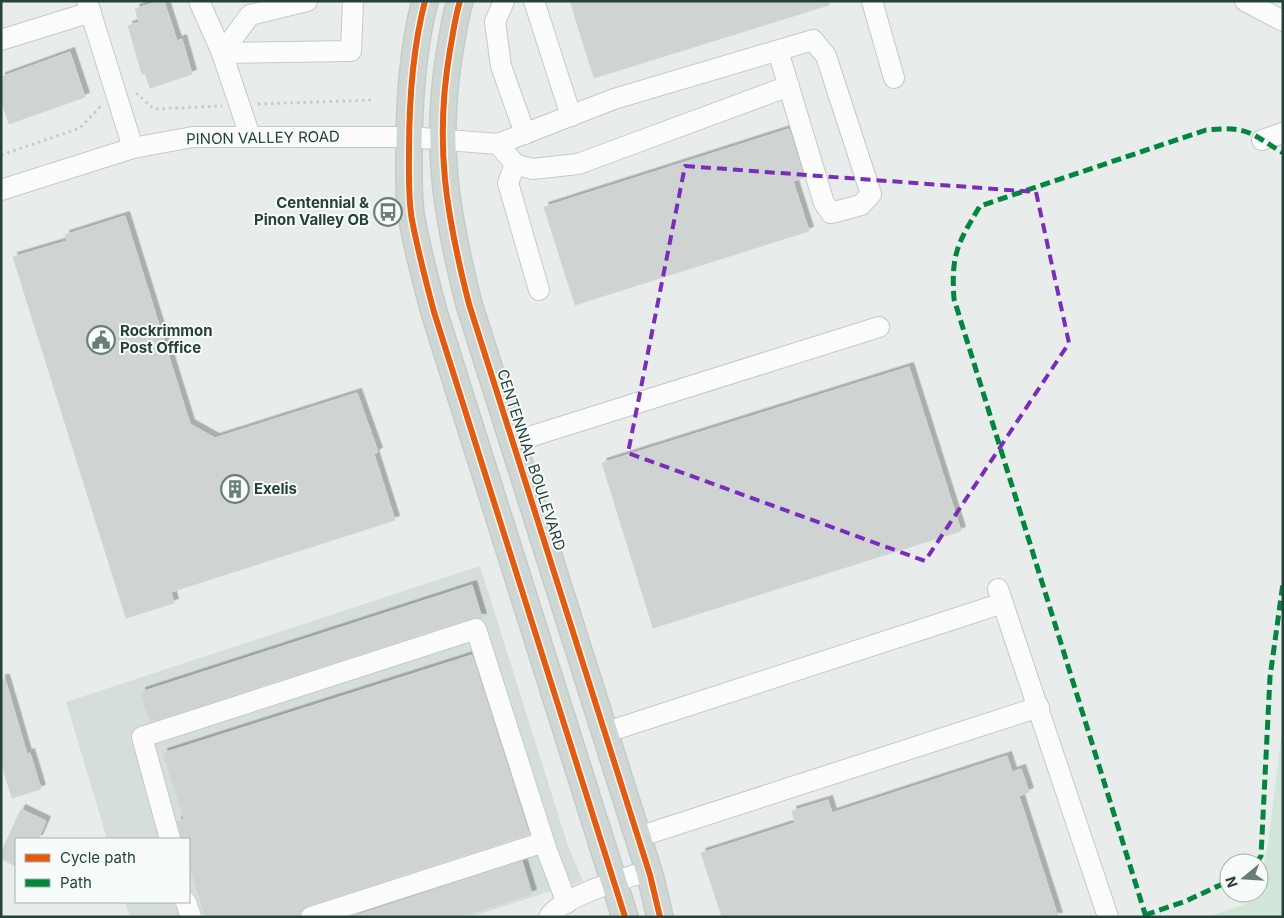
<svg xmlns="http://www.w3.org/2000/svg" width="1284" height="918" font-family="Inter,sans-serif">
<defs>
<filter id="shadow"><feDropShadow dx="4.5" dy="-4.5" stdDeviation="0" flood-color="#0004"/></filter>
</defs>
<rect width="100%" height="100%" fill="#e8edeb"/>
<polygon fill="#d6dedb" points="480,566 568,846 583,881 470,917 130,917 125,902 189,902 189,839 107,839 66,702"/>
<polygon fill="#d1e6d8" points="1283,722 1283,917 1207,917 1254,901 1256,893 1259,893 1259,882 1268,845"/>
<g fill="#cfd4d2" stroke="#d1d6d4" filter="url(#shadow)">
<polygon points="159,1 164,1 177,41 182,39 192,74 150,88 145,73 142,74 128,26 139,22 135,9"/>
<polygon points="570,1 829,1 829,5 594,78"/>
<polygon points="70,52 85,97 9,124 1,100 1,77"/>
<polygon points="789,129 804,178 793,181 809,231 575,305 544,207"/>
<polygon points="125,216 190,424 215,438 357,393 378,452 374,454 395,520 171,592 174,603 126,618 13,257 67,241 65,235"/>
<polygon points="909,367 961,531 653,628 602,463"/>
<polygon points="472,585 482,618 472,618 150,722 141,692"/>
<polygon points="472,655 529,834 307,906 299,915 293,917 205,917 189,863 189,839 182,839 177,821 184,819 163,753"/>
<polygon points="1,679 5,679 27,754 30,753 41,789 12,798 1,762"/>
<polygon points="1007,756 1012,772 1021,769 1029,792 1019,796 1058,917 722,917 701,853 795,823 792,811 828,800 832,813"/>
<polygon points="21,809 46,821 38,839 16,839 16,866 1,859 1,853"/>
<polygon points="522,861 532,894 459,917 351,917"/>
</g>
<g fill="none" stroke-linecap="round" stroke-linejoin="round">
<defs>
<g id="minor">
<polyline points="87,1 133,148"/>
<polyline points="199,1 222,53 250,15 307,1"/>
<polyline points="504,1 495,22 501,66 525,134"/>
<polyline points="534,1 571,116"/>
<polyline points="872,1 894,78"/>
<polyline points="1245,1 1283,21"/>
<polyline points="1,40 91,12"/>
<polyline points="250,136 222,53 351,51 353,1"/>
<polyline points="1262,140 1283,133"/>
<polyline points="498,144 614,99 813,40 826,56 871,194 861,205 831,213 824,203 778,51"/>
<polyline points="515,164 532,169 578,164 789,86"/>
<polyline points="1,190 133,148 193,137 409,137 498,144 515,164 508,183 539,290"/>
<polyline points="513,442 879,327"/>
<polyline points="998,589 1108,917"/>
<polyline points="604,733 1003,603"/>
<polyline points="638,837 1039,707"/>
<polyline points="170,839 142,737 476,629 547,851 567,903"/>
<polyline points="186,902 191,917"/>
<polyline points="311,917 544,842"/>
<path d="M549,917C561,897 625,878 648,871"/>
</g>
<g id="major">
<path d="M425,1C412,51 409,101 409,152C409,174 408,198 412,220C418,251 426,282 434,312L625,917"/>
<path d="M460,1C455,17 453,34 450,50C434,143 446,214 469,304L650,875L660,917"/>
</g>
</defs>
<use href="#minor" stroke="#c5cac8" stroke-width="22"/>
<use href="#major" stroke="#c3ccc9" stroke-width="28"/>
<g stroke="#c3ccca" stroke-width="3" stroke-dasharray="2.5 4" stroke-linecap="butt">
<polyline points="136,93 154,109 222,106"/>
<polyline points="258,104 374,100"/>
<polyline points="1,155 80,128 101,106"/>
</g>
<use href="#minor" stroke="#fcfcfc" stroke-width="20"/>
<use href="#major" stroke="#cfd7d5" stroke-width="25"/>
<g stroke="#00873e" stroke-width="5" stroke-dasharray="10 5" stroke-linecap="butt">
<polyline points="1256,863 1261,856 1270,677 1283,583"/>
<polyline points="1145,915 1186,901 1229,881"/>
<path d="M1146,917L954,299C951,255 957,244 980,206L1206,130C1247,126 1249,132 1283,153"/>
</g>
<defs>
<g id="cycleway">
<path d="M425,1C412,51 409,101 409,152C409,174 408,198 412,220C418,251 426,282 434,312L625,917"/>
<path d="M460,1C455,17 453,34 450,50C434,143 446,214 469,304L650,875L660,917"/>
</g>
</defs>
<use href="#cycleway" stroke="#f7fbf9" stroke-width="9"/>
<use href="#cycleway" stroke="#e8590c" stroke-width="6"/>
</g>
<path fill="none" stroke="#7b2cbf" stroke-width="4" stroke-dasharray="10 6" stroke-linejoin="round" d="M685,166L1036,192L1069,343L925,561L628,453Z"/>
<defs>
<symbol id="bus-ring" viewBox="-11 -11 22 22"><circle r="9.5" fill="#f7fbf9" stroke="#697e78" stroke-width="1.5"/><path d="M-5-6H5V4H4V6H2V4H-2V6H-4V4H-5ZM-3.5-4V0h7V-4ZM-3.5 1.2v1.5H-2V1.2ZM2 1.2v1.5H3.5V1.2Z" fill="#697e78"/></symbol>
<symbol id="civic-ring" viewBox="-11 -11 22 22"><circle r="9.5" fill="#f7fbf9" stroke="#697e78" stroke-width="1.5"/><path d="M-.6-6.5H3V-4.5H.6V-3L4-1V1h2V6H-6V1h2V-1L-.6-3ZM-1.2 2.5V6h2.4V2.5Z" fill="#697e78"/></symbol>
<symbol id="building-ring" viewBox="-11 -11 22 22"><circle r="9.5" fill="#f7fbf9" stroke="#697e78" stroke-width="1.5"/><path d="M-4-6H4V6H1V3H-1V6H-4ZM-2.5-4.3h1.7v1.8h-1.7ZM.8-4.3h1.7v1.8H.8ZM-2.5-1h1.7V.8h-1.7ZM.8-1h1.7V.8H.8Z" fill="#697e78"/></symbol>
</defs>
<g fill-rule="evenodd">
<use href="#bus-ring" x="372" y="196" width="32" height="32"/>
<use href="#civic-ring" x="85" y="324" width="32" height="32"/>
<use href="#building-ring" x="219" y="473" width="32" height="32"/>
</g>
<g text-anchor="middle" stroke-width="4" stroke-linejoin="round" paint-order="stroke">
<g font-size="15" fill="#24423a" stroke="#f7fbf9">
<text transform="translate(263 138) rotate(-1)" y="5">PINON VALLEY ROAD</text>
<text transform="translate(531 460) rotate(72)" y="5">CENTENNIAL BOULEVARD</text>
</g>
<g font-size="15" font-weight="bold" fill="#24423a" stroke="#f7fbf9" text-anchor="start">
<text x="369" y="208" text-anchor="end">Centennial &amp;<tspan x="369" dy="17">Pinon Valley OB</tspan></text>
<text x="120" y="336">Rockrimmon<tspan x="120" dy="17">Post Office</tspan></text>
<text x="254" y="494">Exelis</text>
</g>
</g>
<rect width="1284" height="918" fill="none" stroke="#24423a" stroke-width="5"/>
<rect x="15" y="838" width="175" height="65" fill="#f7fbf9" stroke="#a3b1ad"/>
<rect x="25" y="854" width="25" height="8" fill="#e8590c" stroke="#a3b1ad"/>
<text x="60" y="863" font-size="15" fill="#24423a">Cycle path</text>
<rect x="25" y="879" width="25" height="8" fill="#00873e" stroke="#a3b1ad"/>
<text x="60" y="888" font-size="15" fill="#24423a">Path</text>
<g transform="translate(1244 878) rotate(252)"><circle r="24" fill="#f7fbf9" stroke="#a3b1ad"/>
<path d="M0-4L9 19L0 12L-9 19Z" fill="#697e78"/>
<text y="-8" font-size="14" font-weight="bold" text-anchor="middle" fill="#24423a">N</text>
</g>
</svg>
